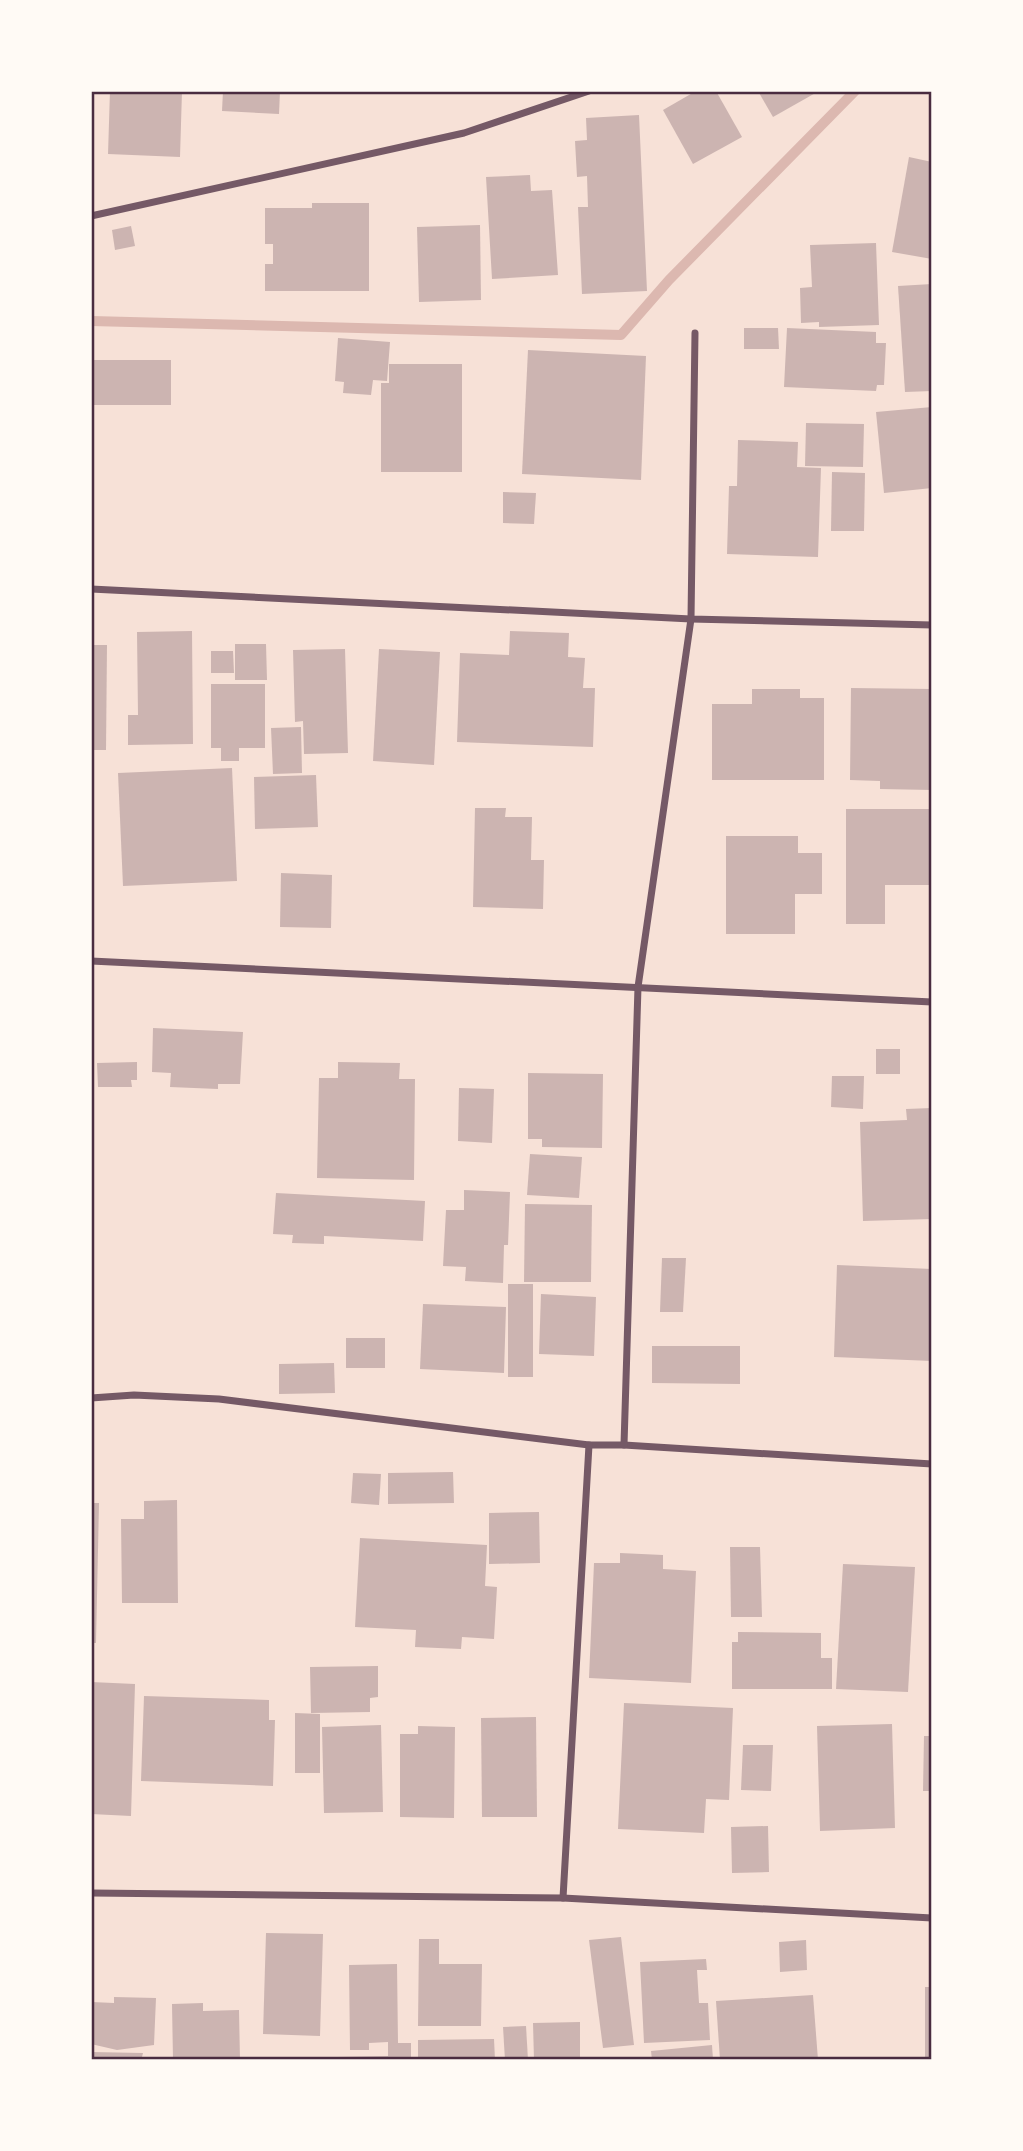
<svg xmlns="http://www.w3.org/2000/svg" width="1023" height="2151" font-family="'Source Sans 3',sans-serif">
<rect width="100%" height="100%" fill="#f7e1d7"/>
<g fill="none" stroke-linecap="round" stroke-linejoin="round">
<polyline stroke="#dcb8b0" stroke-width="10" points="91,321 621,335 669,280 855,91"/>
</g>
<g fill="#ccb4b1">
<polygon points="110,91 182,91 180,157 108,154"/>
<polygon points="223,91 280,91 279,114 222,111"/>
<polygon points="696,91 716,91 742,137 693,164 663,110"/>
<polygon points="758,91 819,91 773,117"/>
<polygon points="639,115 647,291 582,294 578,207 588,207 587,176 577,177 575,141 587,140 586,118"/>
<polygon points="909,157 932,162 932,259 892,252"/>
<polygon points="530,175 531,191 552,190 558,275 492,279 486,177"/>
<polygon points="312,203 369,203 369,291 265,291 265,264 273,264 273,244 265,244 265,208 312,208"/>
<polygon points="480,225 481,300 419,302 417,227"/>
<polygon points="131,226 135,246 115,250 112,230"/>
<polygon points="876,243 879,325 819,327 819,322 801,323 800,288 812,287 810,245"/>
<polygon points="932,284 932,391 905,392 898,286"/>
<polygon points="744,328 778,328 779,349 744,349"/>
<polygon points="787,328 876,332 876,343 886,343 884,385 877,385 876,391 784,387"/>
<polygon points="338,338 390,342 387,381 373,380 371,395 343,393 344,382 335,381"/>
<polygon points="528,350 646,356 641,480 522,474"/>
<rect x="91" y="360" width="80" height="45"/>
<polygon points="389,364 462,364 462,472 381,472 381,383 389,383"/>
<polygon points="932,407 932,488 884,493 876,412"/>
<polygon points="806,423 864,424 863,467 805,466"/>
<polygon points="738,440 798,442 797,467 821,468 818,557 727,554 729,486 737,486"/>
<polygon points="832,472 865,473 864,531 831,531"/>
<polygon points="503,492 536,493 534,524 503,523"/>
<polygon points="192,631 193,744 128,745 128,715 138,715 137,632"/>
<polygon points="510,631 569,633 568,657 585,658 583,688 595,688 593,747 457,742 460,653 509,655"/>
<polygon points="235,644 266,644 267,680 235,680"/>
<polygon points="91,645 107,645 106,750 91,750"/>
<polygon points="345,649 348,753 304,754 303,721 295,722 293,650"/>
<polygon points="379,649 440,652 434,765 373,761"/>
<polygon points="211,651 233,651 234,673 211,673"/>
<polygon points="211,684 265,684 265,748 239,748 239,761 221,761 221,748 211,748"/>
<polygon points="851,688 932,689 932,790 880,789 880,781 850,780"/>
<polygon points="752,689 800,689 800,698 824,698 824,780 712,780 712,704 752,704"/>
<polygon points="301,727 302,773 273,774 271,728"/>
<polygon points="232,768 237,881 123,886 118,773"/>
<polygon points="316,775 318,827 255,829 254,777"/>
<polygon points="475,808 506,808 505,817 532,817 531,860 544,860 543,909 473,907"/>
<polygon points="846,809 932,809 932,885 885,885 885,924 846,924"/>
<polygon points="726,836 798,836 798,853 822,853 822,894 795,894 795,934 726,934"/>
<polygon points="281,873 332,875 331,928 280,927"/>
<polygon points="153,1028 243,1032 240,1084 218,1084 218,1089 170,1087 171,1073 152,1072"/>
<rect x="876" y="1049" width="24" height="25"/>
<polygon points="137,1062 137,1080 131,1080 132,1087 98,1087 97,1063"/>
<polygon points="338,1062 400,1063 399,1079 415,1079 414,1180 317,1178 319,1078 338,1078"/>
<polygon points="528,1073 603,1074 602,1148 542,1147 542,1139 528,1139"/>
<polygon points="832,1076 864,1076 863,1109 831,1107"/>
<polygon points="459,1088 494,1089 492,1143 458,1141"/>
<polygon points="932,1108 932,1219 863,1221 860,1122 907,1120 906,1109"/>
<polygon points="530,1154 582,1157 579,1198 527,1195"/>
<polygon points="464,1190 510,1192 508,1245 504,1245 503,1283 465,1281 466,1267 443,1266 446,1210 464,1210"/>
<polygon points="276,1193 425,1201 423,1241 324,1236 324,1244 292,1243 293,1235 273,1234"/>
<polygon points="525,1204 592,1205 591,1282 524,1282"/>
<polygon points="662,1258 686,1258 683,1312 660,1312"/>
<polygon points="837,1265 932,1269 932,1361 834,1357"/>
<rect x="508" y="1284" width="25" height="93"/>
<polygon points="541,1294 596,1297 594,1356 539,1354"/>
<polygon points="423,1304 506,1307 504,1373 420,1369"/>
<rect x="346" y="1338" width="39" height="30"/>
<polygon points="652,1346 740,1346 740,1384 652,1383"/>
<polygon points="334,1363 335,1393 279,1394 279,1364"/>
<polygon points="453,1472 454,1503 388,1504 388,1473"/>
<polygon points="353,1473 381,1474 379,1505 351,1503"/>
<polygon points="177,1500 178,1603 122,1603 121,1519 144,1519 144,1501"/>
<polygon points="91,1503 99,1503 96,1643 91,1643"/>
<polygon points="539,1512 540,1563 489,1564 489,1513"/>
<polygon points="360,1538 487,1545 485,1586 497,1587 494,1639 462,1637 461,1649 415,1647 416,1630 355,1627"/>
<polygon points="730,1547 760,1547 762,1617 731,1617"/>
<polygon points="620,1553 663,1555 663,1569 696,1571 691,1683 589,1678 594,1563 620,1563"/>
<polygon points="843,1564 915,1567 908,1692 836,1689"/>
<polygon points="738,1632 821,1633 821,1658 832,1658 832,1689 732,1689 732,1642 738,1642"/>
<polygon points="378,1666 378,1697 370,1698 370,1712 311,1713 310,1667"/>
<polygon points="91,1682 135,1684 131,1816 91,1814"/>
<polygon points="144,1696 269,1700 269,1720 275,1720 273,1786 141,1781"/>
<polygon points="624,1703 733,1708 729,1800 706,1799 704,1833 618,1829"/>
<polygon points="295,1713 320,1714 320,1773 295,1773"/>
<polygon points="536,1717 537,1817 482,1817 481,1718"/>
<polygon points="892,1724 895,1828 820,1831 817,1726"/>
<polygon points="381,1725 383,1812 324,1813 322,1727"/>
<polygon points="418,1726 455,1727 454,1818 400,1817 400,1734 418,1734"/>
<polygon points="924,1736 932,1736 932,1791 923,1791"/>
<polygon points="743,1745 773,1745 771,1791 741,1790"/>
<polygon points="768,1826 769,1872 732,1873 731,1827"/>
<polygon points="266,1933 323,1934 320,2036 263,2034"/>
<polygon points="621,1937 634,2045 603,2048 589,1940"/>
<polygon points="419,1939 439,1939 439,1964 482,1964 481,2026 418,2026"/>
<polygon points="806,1940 807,1970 780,1972 779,1942"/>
<polygon points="706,1959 707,1970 697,1970 699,2003 708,2003 710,2040 644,2043 640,1962"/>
<polygon points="397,1964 398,2043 411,2043 411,2060 337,2060 337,2057 388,2056 388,2042 369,2043 369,2050 350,2050 349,1965"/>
<rect x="925" y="1987" width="7" height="73"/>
<polygon points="813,1995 818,2060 720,2060 716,2001"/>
<polygon points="114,1997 156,1998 154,2045 117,2050 91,2044 92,2002 114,2003"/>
<polygon points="203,2003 203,2011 239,2010 240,2060 173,2060 172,2004"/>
<polygon points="580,2022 580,2060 534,2060 533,2023"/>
<polygon points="526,2026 528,2060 505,2060 503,2027"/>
<polygon points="494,2039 495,2060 418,2060 418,2040"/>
<polygon points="712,2045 713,2060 652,2060 651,2051"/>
<polygon points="91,2052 143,2053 142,2057 152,2057 152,2060 91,2060"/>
</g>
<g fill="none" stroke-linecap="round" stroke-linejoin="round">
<g stroke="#755966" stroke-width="7">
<polyline points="91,216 464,133 589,91"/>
<polyline points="91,589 691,619 932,625"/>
<polyline points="91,961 932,1002"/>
<polyline points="91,1398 134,1395 219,1399 589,1445 624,1445 932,1464"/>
<polyline points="624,1445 638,987 691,619 695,333"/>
<polyline points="91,1893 563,1898 932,1918"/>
<polyline points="563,1898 589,1445"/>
</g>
</g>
<rect width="1023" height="2151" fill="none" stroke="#fffaf5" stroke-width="186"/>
<rect x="93" y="93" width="837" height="1965" fill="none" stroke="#4a2c40" stroke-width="2.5"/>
</svg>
